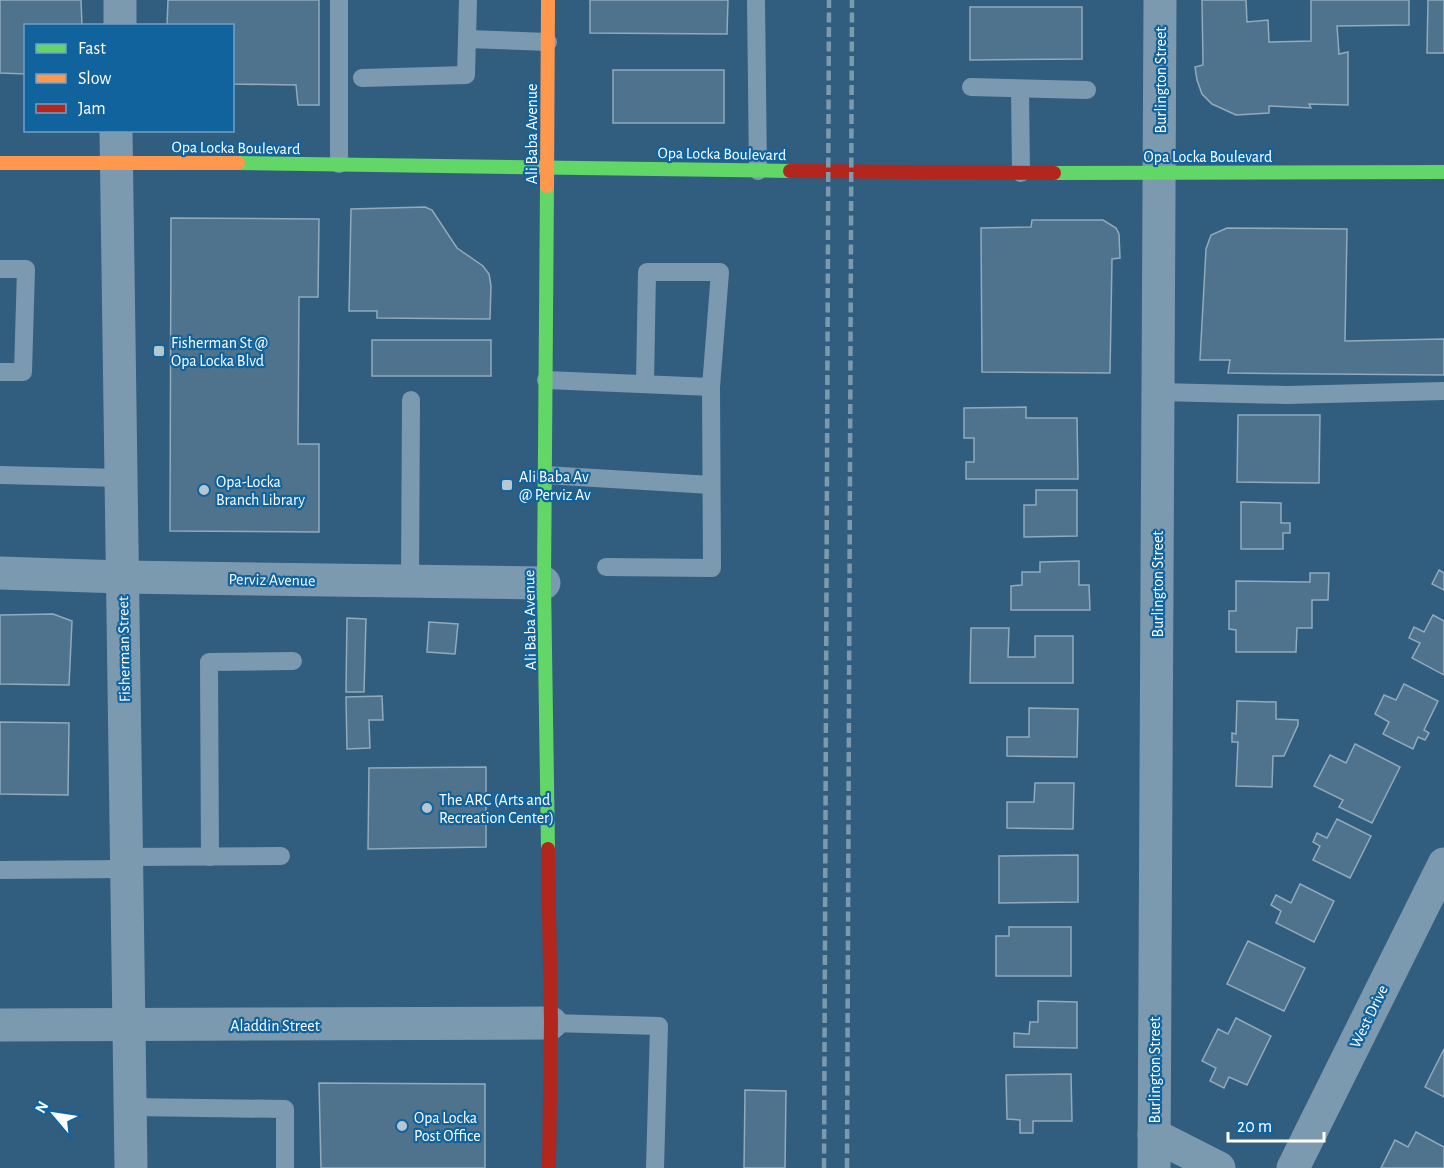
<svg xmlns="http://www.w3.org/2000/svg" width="1444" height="1168" font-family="'Alegreya Sans',sans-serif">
<rect width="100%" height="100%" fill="#315e7e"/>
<g fill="#4f738c" stroke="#91aabc" stroke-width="1.5">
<polygon points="0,0 81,0 82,26 26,26 26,74 0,73"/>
<polygon points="168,0 319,0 319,105 298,105 296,85 232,84 232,26 167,26"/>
<polygon points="590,0 728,0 727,34 590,33"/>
<polygon points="1202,0 1246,0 1247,22 1268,20 1269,42 1311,41 1311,0 1409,0 1409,25 1337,26 1339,54 1348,52 1348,105 1309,104 1311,108 1269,106 1269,113 1236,115 1212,104 1202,94 1197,80 1195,67 1203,65"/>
<polygon points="1428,0 1444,0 1444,53 1427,53"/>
<polygon points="970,7 1082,7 1082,59 970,60"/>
<rect x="613" y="70" width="111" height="53"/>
<polygon points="425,207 432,210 457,248 483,266 489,274 491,286 490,319 377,318 377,311 349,311 351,209"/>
<polygon points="171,218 319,219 318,297 299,297 298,444 319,444 319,532 170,531"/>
<polygon points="1032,220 1103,220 1116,228 1119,234 1120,258 1112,259 1110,373 982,372 981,228 1031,227"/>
<polygon points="1227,228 1347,229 1345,341 1444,339 1444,375 1228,373 1230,360 1200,360 1206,249 1211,235"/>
<rect x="372" y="340" width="119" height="36"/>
<polygon points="1026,407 1026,418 1077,418 1078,479 966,479 966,462 974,462 974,438 964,438 964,408"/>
<polygon points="1238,415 1320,415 1319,483 1237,482"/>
<polygon points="1036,490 1077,490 1077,536 1024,537 1024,505 1036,505"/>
<polygon points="1241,502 1281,503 1281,523 1290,523 1290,533 1283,533 1283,549 1241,549"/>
<polygon points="1079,561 1079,585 1089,585 1090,610 1011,610 1011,586 1022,585 1022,572 1040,572 1040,562"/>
<polygon points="1439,570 1444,573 1444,590 1432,584"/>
<polygon points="1310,573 1329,573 1328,600 1312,600 1312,628 1297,628 1296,652 1236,652 1236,630 1229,629 1229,611 1236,611 1236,581 1310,582"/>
<polygon points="53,614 72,621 69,685 0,684 0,615"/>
<polygon points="1433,615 1444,621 1444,675 1412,658 1420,643 1409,638 1414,627 1424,632"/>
<polygon points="347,618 366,619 364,692 346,692"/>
<polygon points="429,622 458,624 455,654 427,652"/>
<polygon points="971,628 1009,628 1008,657 1035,657 1035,636 1073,636 1073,683 970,683"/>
<polygon points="1404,684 1438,701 1424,730 1429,733 1425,740 1418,737 1413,749 1383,734 1389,722 1375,714 1384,695 1396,700"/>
<polygon points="382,696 383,720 369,720 370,748 347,749 346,697"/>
<polygon points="1237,701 1276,702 1276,719 1298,720 1298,725 1284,756 1273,756 1272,787 1236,786 1238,742 1232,742 1232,733 1236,734"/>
<polygon points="1029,708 1078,709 1077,757 1007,756 1007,737 1029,737"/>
<polygon points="0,722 69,723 68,795 0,794"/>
<polygon points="1355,744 1400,767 1372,823 1339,807 1343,800 1314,786 1330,755 1346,763"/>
<polygon points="486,767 486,847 368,849 369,768"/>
<polygon points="1035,783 1074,783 1073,829 1007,828 1007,802 1034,802"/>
<polygon points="1337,819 1371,836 1350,878 1313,860 1320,846 1313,842 1317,833 1327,838"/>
<polygon points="1078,855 1078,902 999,903 999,856"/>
<polygon points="1300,884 1334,901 1314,942 1276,923 1281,911 1271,905 1276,895 1291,903"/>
<polygon points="1009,927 1071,927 1071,976 996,976 996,936 1009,936"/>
<polygon points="1248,941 1305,968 1284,1011 1227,984"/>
<polygon points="1038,1001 1077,1002 1077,1048 1014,1047 1014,1033 1029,1034 1030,1022 1038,1022"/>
<polygon points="1236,1018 1271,1036 1247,1085 1229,1077 1224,1088 1210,1081 1216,1068 1202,1061 1218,1029 1228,1034"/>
<polygon points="1444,1049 1444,1097 1425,1087"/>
<polygon points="1071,1074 1072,1121 1033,1121 1033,1133 1020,1133 1020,1120 1007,1119 1006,1075"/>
<polygon points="319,1083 485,1084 485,1168 321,1168"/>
<polygon points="745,1090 786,1091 785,1168 744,1168"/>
<polygon points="1416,1132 1444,1147 1444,1168 1381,1168 1395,1140 1408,1147"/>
</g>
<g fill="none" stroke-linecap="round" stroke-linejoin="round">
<g stroke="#7c9aaf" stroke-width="18">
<polyline points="756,0 758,171"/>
<polyline points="467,39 548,42"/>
<polyline points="362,78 466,75 468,0"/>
<polyline points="971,87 1087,90"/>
<polyline points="1020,89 1021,173"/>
<polyline points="339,164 339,0"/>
<polyline points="0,269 26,269 23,372 0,372"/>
<polyline points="546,380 711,387"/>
<polyline points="1159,392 1287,395 1444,391"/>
<polyline points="0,475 120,478"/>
<polyline points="545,475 711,485"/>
<polyline points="606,567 712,568 711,387 720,272 647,272 645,384"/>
<polyline points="410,581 411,400"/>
<polyline points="127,857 281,856"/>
<polyline points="210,857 209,662 293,661"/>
<polyline points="0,870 127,869"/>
<polyline points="551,1023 659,1026 655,1168"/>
<polyline points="130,1107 285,1109 285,1168"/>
</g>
<g stroke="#7c9aaf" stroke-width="33">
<polyline points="120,26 120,0"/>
<polyline points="116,130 131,1168"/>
<polyline points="0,573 121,577 544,583"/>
<polyline points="0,1025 551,1023"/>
<polyline points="1154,1135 1219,1168"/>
<polyline points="1154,1168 1160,0"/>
<polyline points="1293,1168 1444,864"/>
</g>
<g stroke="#63d668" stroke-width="14">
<polyline points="238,163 790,171"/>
<polyline points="1054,173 1444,172"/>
<polyline points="547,186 544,583 548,849"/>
</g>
<g stroke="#ff974d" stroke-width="14">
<polyline points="0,163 238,163"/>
<polyline points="547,186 548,0"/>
</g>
<g stroke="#b3261e" stroke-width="14">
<polyline points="790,171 1054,173"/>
<polyline points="548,849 551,1023 549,1168"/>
</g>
<g stroke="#7c9aae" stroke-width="4.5" stroke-dasharray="10 4.5" stroke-linecap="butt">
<polyline points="824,1168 829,0"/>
<polyline points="847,1168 852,0"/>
</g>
</g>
<g fill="#b7c7d2" stroke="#11639e" stroke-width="2">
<rect x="153" y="345" width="12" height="12" rx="3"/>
<rect x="501" y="479" width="12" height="12" rx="3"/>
<circle cx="204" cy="490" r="6"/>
<circle cx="427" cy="808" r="6"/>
<circle cx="402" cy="1126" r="6"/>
</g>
<g text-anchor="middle" stroke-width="4.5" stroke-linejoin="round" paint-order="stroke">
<g font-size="16" fill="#fff" stroke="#11639e">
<text transform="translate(1160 80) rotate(-90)" y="6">Burlington Street</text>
<text transform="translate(531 134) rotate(-90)" y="6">Ali Baba Avenue</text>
<text transform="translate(236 147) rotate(1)" y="6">Opa Locka Boulevard</text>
<text transform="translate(722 153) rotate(1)" y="6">Opa Locka Boulevard</text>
<text x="1208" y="162">Opa Locka Boulevard</text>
<text transform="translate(272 579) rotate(1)" y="6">Perviz Avenue</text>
<text transform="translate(1157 584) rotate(-90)" y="6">Burlington Street</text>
<text transform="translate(529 620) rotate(-91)" y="6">Ali Baba Avenue</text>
<text transform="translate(123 649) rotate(-91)" y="6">Fisherman Street</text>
<text transform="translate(1368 1016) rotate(-64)" y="6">West Drive</text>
<text x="275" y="1031">Aladdin Street</text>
<text transform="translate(1154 1070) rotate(-90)" y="6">Burlington Street</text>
</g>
<g font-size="16" fill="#fff" stroke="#11639e" text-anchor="start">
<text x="171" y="348">Fisherman St @<tspan x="171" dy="18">Opa Locka Blvd</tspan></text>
<text x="519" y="482">Ali Baba Av<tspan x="519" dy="18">@ Perviz Av</tspan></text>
<text x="216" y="487">Opa-Locka<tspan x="216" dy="18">Branch Library</tspan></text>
<text x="439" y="805">The ARC (Arts and<tspan x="439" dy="18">Recreation Center)</tspan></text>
<text x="414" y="1123">Opa Locka<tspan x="414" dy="18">Post Office</tspan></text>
</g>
</g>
<rect x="24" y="24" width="210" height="108" fill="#11639e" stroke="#70a1c5" stroke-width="1.5"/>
<rect x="36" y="44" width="30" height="9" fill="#63d668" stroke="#70a1c5" stroke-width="1.5"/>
<text x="78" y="54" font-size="18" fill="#ffffff">Fast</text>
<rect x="36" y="74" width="30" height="9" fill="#ff974d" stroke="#70a1c5" stroke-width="1.5"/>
<text x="78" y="84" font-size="18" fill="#ffffff">Slow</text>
<rect x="36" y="104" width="30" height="9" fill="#b3261e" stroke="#70a1c5" stroke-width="1.5"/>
<text x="78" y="114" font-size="18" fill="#ffffff">Jam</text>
<g transform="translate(54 1114) rotate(299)" stroke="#11639e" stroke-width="4.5" paint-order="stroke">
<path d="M0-4.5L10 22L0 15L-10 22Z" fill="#ffffff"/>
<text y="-9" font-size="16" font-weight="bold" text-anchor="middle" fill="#ffffff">N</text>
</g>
<path d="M1228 1132v9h96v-9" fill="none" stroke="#ffffff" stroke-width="3"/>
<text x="1237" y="1132" font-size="18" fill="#ffffff" stroke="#11639e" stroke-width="4.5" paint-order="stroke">20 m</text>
</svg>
